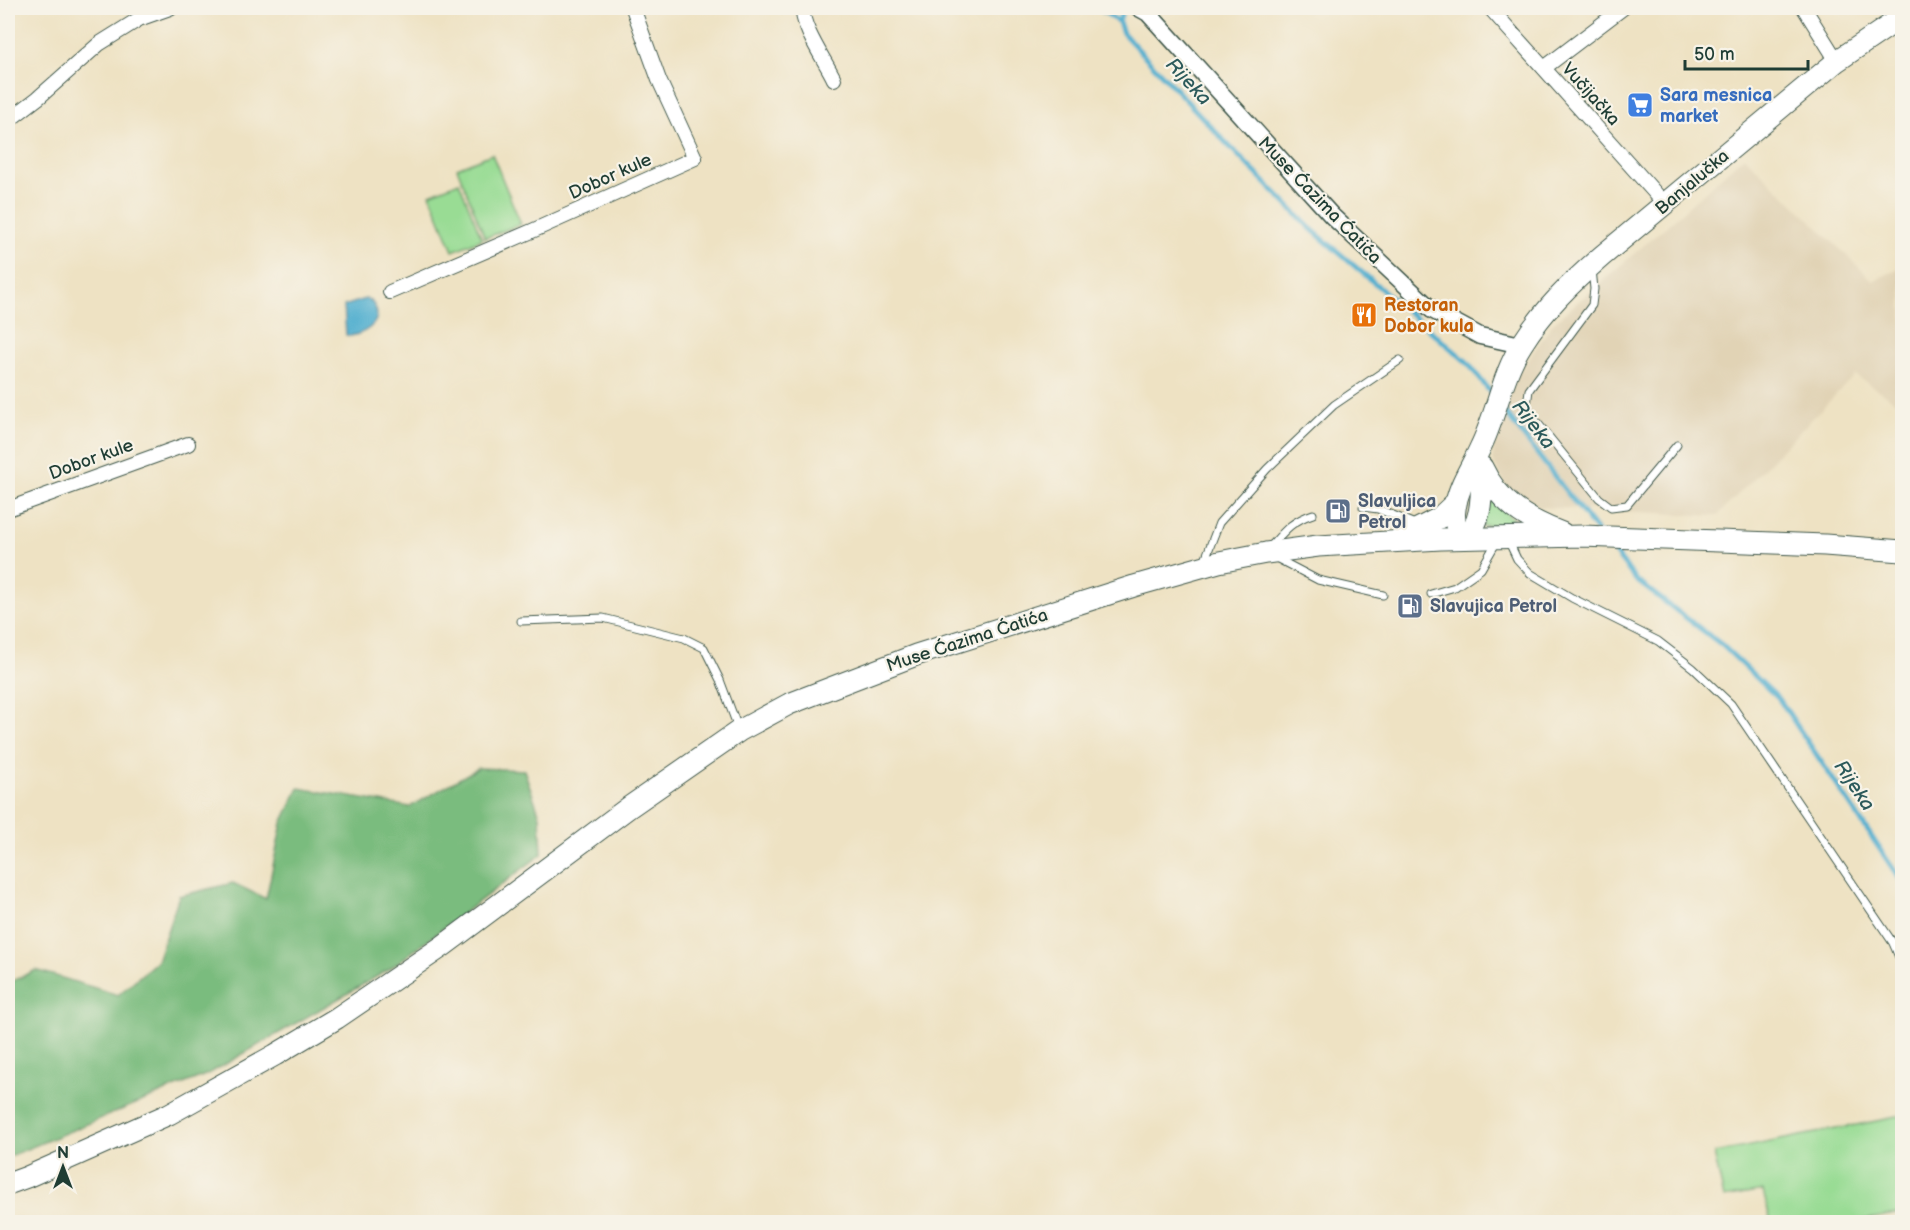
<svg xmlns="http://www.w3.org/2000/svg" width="1910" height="1230" font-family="'Balsamiq Sans',sans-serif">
<rect width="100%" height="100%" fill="#f7f3e8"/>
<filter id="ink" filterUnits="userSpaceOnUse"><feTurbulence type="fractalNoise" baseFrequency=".0167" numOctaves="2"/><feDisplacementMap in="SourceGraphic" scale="12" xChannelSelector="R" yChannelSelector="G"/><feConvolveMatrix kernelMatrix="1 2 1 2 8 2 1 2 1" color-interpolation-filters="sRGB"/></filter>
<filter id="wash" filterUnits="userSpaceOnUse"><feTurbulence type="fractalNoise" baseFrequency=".008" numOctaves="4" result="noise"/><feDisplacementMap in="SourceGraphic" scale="24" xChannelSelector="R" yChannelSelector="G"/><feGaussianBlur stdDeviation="1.35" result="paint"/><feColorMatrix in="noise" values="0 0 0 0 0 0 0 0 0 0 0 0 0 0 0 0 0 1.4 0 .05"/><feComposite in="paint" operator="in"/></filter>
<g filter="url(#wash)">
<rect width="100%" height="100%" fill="#eee2c3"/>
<polygon fill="#e1d3b5" points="1744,156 1873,281 1902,267 1902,406 1855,375 1717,516 1538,507 1507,487 1492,460 1495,436 1514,380 1553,323 1669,224"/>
<g fill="#99dc94" stroke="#5c8c64" stroke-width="1.5">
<polygon points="492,154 521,224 485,238 457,168"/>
<polygon points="459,182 482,239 453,251 430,194"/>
<polygon points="1488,495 1514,520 1511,524 1482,526"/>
<polygon points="1902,1116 1902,1213 1853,1222 1771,1222 1763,1191 1724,1198 1714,1153"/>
</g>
<polygon fill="#7abc7e" stroke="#4c7c59" stroke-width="1.5" points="478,768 524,770 540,816 542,854 388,970 210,1073 8,1157 8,983 36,970 118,995 157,961 179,896 233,883 266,899 282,823 299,788 410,807"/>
<path fill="#51afcf" stroke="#387682" stroke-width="1.5" d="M365,299L370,300C387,319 369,332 351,336L346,335L344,306Z"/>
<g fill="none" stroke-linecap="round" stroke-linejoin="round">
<g stroke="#51afcf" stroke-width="5">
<polyline points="1098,8 1119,22"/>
<polyline points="1123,8 1119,22 1123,33 1230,147 1310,228 1467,362 1494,397"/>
<polyline points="1501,407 1596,530"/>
<polyline points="1608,544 1636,580 1722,645 1779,699 1902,882"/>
</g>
</g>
</g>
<g filter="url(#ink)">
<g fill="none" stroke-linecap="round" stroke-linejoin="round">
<defs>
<g id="service">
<polyline points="1592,269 1594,289 1592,305 1529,390 1527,405 1532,416 1599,498 1611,507 1627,505 1677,445"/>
<polyline points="1363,507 1378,509 1415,524"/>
<polyline points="1509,542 1517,559 1530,573 1572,598 1658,641 1693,668 1731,704 1893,943 1902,964"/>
<path d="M1271,546C1285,530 1292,521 1313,514"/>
<polyline points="1276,558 1318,580 1383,595"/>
<polyline points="1204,562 1219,523 1267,469 1334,405 1400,360"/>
<polyline points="1431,594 1455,587 1481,569 1496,543"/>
<polyline points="521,621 603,618 684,638 704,648 720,680 738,728"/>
</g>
<g id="minor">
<path d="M803,8C800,25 826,62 834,79"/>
<polyline points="1490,8 1665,204"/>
<polyline points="1804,8 1837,61"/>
<polyline points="1544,68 1623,8"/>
<polyline points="8,121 38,98 99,44 139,19 170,8"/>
<polyline points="390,292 532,231 695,158 659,80 633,8"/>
<polyline points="8,509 188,444"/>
</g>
<polyline id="tertiary" points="1139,8 1148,13 1332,216 1432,310 1480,336 1521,345"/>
<g id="primary">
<path d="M1482,467C1498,502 1527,520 1562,533"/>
<polyline points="1402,537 1439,518 1456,502"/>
<path d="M1465,538C1456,530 1453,521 1455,509C1458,485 1472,467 1481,446C1497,413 1502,375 1522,344C1544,309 1572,282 1602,256L1837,61L1902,17"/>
<path d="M1465,538C1484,522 1481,491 1482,468"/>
<polyline points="8,1184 27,1177 169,1114 275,1055 337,1018 443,946 628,808 739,731 789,704 916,655 1134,586 1219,562 1266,553 1318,546 1441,539 1582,536 1825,545 1902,551"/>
</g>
</defs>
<use href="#service" stroke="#3e5649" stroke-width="9"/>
<use href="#minor" stroke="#3e5649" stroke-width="16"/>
<use href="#tertiary" stroke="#3e5649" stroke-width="19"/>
<use href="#primary" stroke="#3e5649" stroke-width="23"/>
<use href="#service" stroke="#fff" stroke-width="7"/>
<use href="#minor" stroke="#fff" stroke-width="14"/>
<use href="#tertiary" stroke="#fff" stroke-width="16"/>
<use href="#primary" stroke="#fff" stroke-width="21"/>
</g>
</g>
<defs>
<symbol id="supermarket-square" viewBox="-11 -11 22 22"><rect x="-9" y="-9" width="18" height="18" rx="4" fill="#3f7fe0" stroke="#f7f3e8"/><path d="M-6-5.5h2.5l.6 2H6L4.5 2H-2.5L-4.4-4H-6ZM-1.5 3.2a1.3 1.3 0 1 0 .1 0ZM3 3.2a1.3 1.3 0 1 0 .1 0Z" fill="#fff"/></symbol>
<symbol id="restaurant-square" viewBox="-11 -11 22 22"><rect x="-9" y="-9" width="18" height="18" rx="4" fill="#e8710a" stroke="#f7f3e8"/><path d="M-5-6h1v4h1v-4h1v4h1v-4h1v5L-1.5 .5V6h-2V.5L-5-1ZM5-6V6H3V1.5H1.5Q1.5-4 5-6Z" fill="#fff"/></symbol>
<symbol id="fuel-square" viewBox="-11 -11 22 22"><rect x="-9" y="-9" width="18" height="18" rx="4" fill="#5c6f8a" stroke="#f7f3e8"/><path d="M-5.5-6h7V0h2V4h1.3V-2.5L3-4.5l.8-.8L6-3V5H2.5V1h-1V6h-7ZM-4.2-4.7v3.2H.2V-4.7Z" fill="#fff"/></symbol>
</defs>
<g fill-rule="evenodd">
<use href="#supermarket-square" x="1625" y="90" width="30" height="30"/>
<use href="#restaurant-square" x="1349" y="300" width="30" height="30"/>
<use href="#fuel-square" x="1323" y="496" width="30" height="30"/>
<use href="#fuel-square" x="1395" y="591" width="30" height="30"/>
</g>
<g text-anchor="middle" stroke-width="4.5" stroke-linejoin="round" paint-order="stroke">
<g font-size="18" fill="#1f3d34" stroke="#f7f3e8">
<text transform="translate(1591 94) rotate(48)" y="6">Vučijačka</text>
<text transform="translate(610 176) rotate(-24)" y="6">Dobor kule</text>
<text transform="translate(1692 182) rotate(-40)" y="6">Banjalučka</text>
<text transform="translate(1320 200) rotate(46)" y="6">Muse Ćazima Ćatića</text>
<text transform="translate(91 459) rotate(-20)" y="6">Dobor kule</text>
<text transform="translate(967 640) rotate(-18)" y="6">Muse Ćazima Ćatića</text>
</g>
<g font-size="18" font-weight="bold" fill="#366cbe" stroke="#f7f3e8" text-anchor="start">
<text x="1660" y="101">Sara mesnica<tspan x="1660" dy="21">market</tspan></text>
</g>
<g font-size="18" font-weight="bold" fill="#c56008" stroke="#f7f3e8" text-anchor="start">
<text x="1384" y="311">Restoran<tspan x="1384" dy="21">Dobor kula</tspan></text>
</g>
<g font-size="18" font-weight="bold" fill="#4e5e75" stroke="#f7f3e8" text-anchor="start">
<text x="1358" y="507">Slavuljica<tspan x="1358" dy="21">Petrol</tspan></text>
<text x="1430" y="612">Slavujica Petrol</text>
</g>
<g font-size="20" font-style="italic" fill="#2c5a5b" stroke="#f7f3e8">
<text transform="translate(1189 81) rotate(47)" y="7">Rijeka</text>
<text transform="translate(1534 424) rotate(52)" y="7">Rijeka</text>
<text transform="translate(1855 785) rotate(56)" y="7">Rijeka</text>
</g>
</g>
<rect width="1910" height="1230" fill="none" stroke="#f7f3e8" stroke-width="30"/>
<g transform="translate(63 1167)" stroke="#f7f3e8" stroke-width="4.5" paint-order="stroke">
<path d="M0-4.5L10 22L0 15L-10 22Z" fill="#1f3d34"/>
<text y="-9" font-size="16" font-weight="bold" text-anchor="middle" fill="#1f3d34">N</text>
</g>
<path d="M1685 60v9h123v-9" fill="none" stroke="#1f3d34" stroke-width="3"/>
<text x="1694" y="60" font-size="18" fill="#1f3d34" stroke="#f7f3e8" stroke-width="4.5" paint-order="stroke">50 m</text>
</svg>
